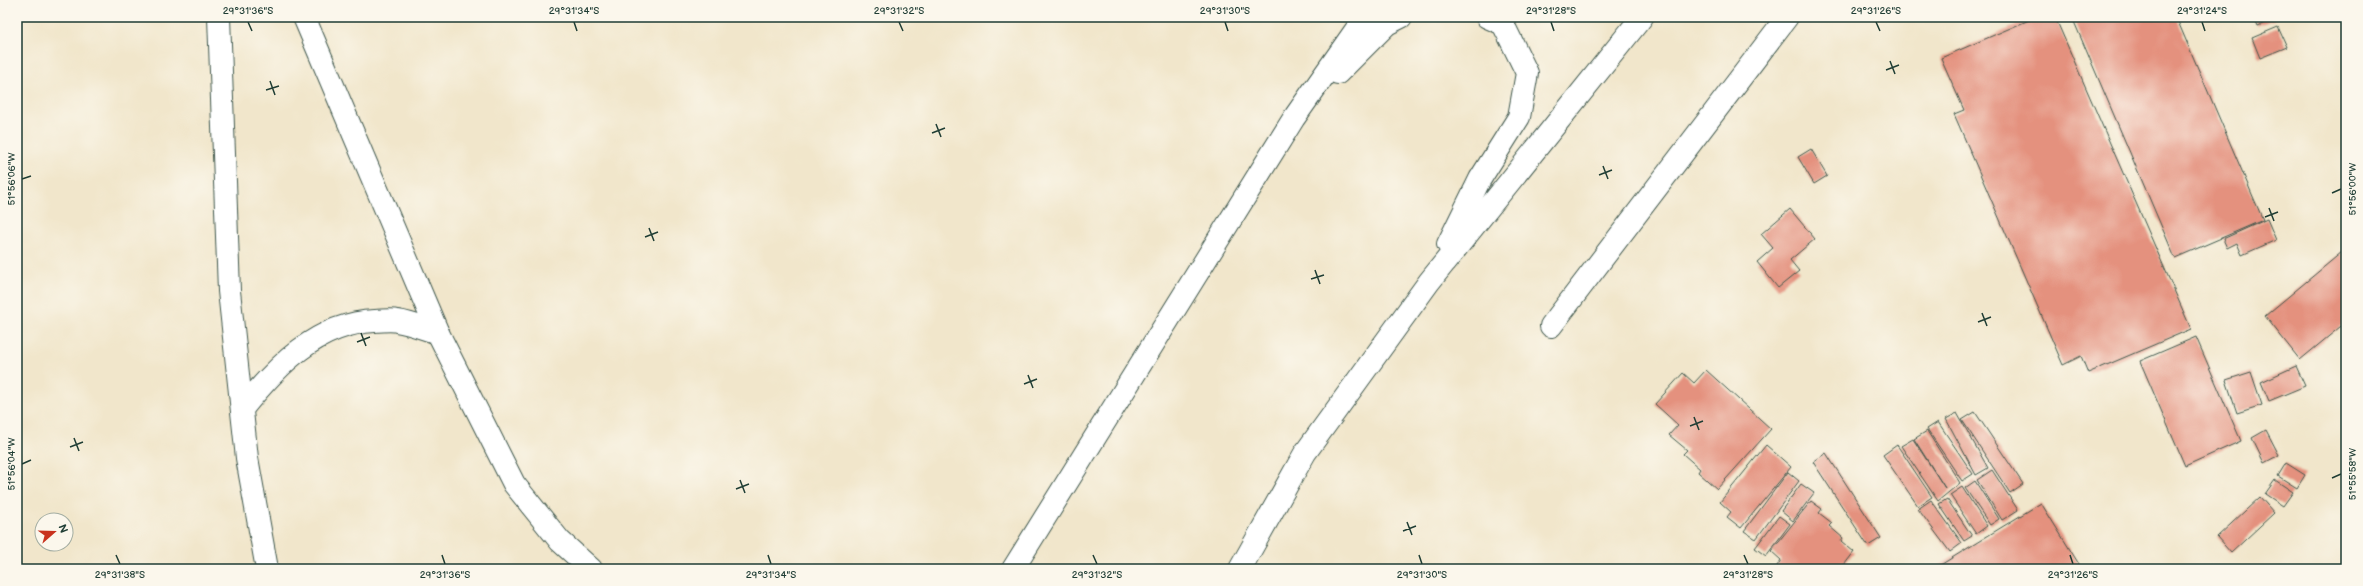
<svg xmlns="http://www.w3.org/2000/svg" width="2363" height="586" font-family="'Balsamiq Sans',sans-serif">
<rect width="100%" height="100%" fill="#fbf7ec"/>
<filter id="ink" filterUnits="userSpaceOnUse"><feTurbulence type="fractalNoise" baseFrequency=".025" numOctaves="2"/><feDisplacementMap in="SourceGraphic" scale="8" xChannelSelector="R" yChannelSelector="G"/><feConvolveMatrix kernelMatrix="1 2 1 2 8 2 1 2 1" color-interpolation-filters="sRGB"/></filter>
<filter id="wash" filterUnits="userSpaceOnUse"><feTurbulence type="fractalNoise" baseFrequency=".012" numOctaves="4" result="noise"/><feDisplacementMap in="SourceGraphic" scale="16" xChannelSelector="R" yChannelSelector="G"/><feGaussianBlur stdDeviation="0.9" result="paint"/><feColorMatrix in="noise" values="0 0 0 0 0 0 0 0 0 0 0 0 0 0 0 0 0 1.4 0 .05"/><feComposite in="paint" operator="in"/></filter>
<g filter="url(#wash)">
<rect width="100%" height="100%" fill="#f1e6cb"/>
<g id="blocks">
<g fill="#e4917e">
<polygon points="2036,17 2055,17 2191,329 2088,373 2081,356 2063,365 1954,114 1964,110 1941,58"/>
<polygon points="2072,17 2176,17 2263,220 2175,258"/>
<polygon points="2254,17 2279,17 2258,26"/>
<polygon points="2278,27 2287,47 2260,58 2252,38"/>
<polygon points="1811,149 1827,176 1814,184 1798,157"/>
<polygon points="1790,209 1815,239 1790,260 1799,271 1778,288 1757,262 1773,248 1761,234"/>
<polygon points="2267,219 2276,240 2242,255 2237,243 2227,248 2223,239"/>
<polygon points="2342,252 2346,257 2346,322 2300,360 2265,316"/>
<polygon points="2196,337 2241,441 2185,466 2140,361"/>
<polygon points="2296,366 2305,386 2269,401 2261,382"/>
<polygon points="1706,370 1771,429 1717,489 1698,472 1700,469 1683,454 1687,450 1669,435 1678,425 1655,404 1683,373 1694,383"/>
<polygon points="2251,372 2262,405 2237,413 2226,380"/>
<polygon points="1975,412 2023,484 2010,493 1962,420"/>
<polygon points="1957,413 1988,468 1976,475 1946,419"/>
<polygon points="1938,422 1973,474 1962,481 1927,429"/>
<polygon points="2266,430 2279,455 2264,463 2252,438"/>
<polygon points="1927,431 1960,483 1938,501 1901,446 1913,439 1945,488 1914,439"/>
<polygon points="1766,445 1791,467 1741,528 1727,517 1731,512 1720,502"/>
<polygon points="1897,445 1932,497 1918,506 1883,455"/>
<polygon points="1826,453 1881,538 1868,546 1813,462"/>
<polygon points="2286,463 2305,475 2297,488 2278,476"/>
<polygon points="1992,470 2018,510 2002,520 1977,480"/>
<polygon points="1788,472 1799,481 1756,539 1744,531"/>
<polygon points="2275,480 2293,492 2283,506 2265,494"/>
<polygon points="1975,481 1999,519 1990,525 1965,488"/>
<polygon points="1801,484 1814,493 1793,521 1781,511"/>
<polygon points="1962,487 1987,526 1976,534 1950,495"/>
<polygon points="2260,497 2274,513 2231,553 2217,537"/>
<polygon points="1947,499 1972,536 1964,541 1939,504"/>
<polygon points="1931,500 1962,543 1950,552 1918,509"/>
<polygon points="1811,501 1822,509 1819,513 1832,523 1829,526 1843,538 1841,541 1854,552 1841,569 1775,569 1781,560 1771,551"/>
<polygon points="2041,503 2082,569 1934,569"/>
<polygon points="1779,516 1790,524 1766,556 1755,548"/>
</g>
</g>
</g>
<g filter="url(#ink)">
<use href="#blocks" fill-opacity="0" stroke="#3e564b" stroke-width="1"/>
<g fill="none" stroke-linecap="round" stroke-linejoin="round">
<defs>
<polyline id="minor" points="1551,326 1787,17"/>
<g id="major">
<polyline points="219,17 229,291 247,458 267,569"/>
<polyline points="304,17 438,333 514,484 560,541 591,569"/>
<path d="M242,409C276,367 317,323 375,321C382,321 390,319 397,321C411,323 425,329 438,333"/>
</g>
<g id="highway">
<polyline points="1338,73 1387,24 1401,17"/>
<polyline points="1448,244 1480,179 1519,117 1527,73 1503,24 1487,17"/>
<polyline points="1013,569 1294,118 1365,17"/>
<polyline points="1240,569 1305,453 1429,282 1642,17"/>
</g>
</defs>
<use href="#minor" stroke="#3e564b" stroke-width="24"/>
<use href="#major" stroke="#3e564b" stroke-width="24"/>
<use href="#highway" stroke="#3e564b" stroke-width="24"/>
<use href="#minor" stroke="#fff" stroke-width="22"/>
<use href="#major" stroke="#fff" stroke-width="22"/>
<use href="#highway" stroke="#fff" stroke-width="22"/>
</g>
</g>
<path fill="none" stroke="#1f3d34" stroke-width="1.5" d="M248,22L252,31M574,22L577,31M899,22L903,31M1225,22L1228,31M1551,22L1554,31M1876,22L1880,31M2202,22L2205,31M1890,61L1895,74M1886,70L1899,65M270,81L275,95M266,90L279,86M936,124L941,137M932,133L945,128M1603,166L1608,179M1599,175L1612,170M22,179L31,176M2332,193L2341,189M2269,208L2274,221M2265,217L2278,212M649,228L654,241M645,237L658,232M1315,270L1320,284M1311,279L1324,275M1982,313L1987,326M1978,322L1991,317M361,333L366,346M357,342L370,337M1028,375L1033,388M1024,384L1037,379M1694,417L1699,430M1690,426L1703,421M74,438L79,451M70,447L83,442M22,464L31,460M2332,478L2341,474M740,480L745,493M736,489L749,484M1407,522L1412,535M1403,531L1416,526M116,555L120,564M442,555L445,564M768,555L771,564M1093,555L1097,564M1419,555L1422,564M1744,555L1748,564M2070,555L2073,564"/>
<rect width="2363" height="586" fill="none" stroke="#fbf7ec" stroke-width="44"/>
<g transform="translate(54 532) rotate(70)"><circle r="19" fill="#fbf7ec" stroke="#a3ada2"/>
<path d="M0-3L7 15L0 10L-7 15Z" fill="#c8321e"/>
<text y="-6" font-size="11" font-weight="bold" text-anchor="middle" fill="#1f3d34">N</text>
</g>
<rect x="22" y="22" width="2319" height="542" fill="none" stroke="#1f3d34" stroke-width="1.5"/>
<g font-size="10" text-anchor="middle" fill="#1f3d34">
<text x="248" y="14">29°31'36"S</text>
<text x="574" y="14">29°31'34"S</text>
<text x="899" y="14">29°31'32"S</text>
<text x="1225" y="14">29°31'30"S</text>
<text x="1551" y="14">29°31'28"S</text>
<text x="1876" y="14">29°31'26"S</text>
<text x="2202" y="14">29°31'24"S</text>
<text transform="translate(11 179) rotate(-90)" y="4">51°56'06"W</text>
<text transform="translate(2352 189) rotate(-90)" y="4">51°56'00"W</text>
<text transform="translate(11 464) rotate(-90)" y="4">51°56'04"W</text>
<text transform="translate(2352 474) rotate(-90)" y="4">51°55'58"W</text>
<text x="120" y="578">29°31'38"S</text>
<text x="445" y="578">29°31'36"S</text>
<text x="771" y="578">29°31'34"S</text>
<text x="1097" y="578">29°31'32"S</text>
<text x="1422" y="578">29°31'30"S</text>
<text x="1748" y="578">29°31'28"S</text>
<text x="2073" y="578">29°31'26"S</text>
</g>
</svg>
